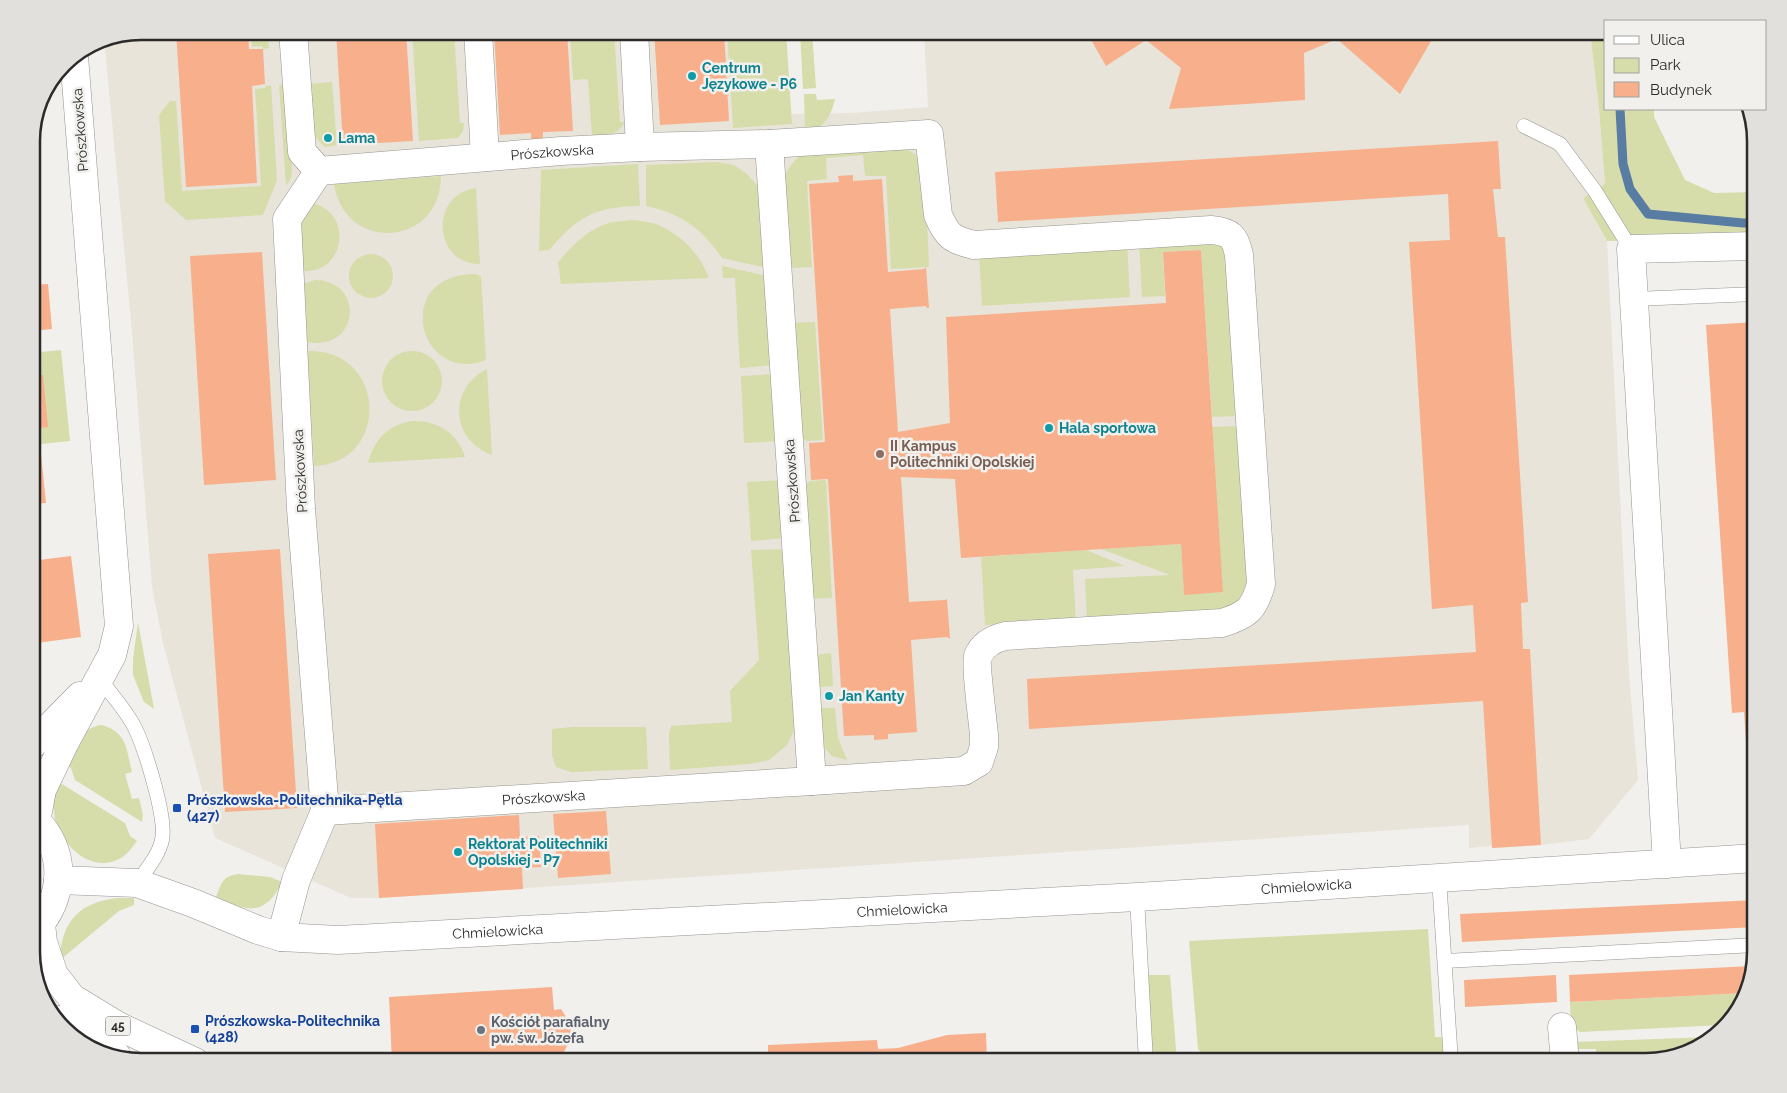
<svg xmlns="http://www.w3.org/2000/svg" width="1787" height="1093" font-family="Raleway,sans-serif">
<rect width="100%" height="100%" fill="#f1f0ed"/>
<polygon fill="#e8e4d9" points="141,31 779,31 785,114 852,113 928,107 924,31 1590,31 1599,109 1605,185 1583,198 1607,241 1629,674 1638,780 1589,839 1541,845 1492,848 1492,846 1469,848 1469,825 379,898 351,898 215,838 163,643 152,587 131,321 104,39"/>
<g fill="#d6ddab">
<polygon points="251,31 267,31 269,48 263,49 262,46 252,47"/>
<polygon points="412,31 454,31 460,123 464,123 463,131 458,138 419,141"/>
<path d="M570,31H614L620,122H625C617,136 606,136 592,136L588,79L573,80Z"/>
<polygon points="727,31 786,31 792,124 733,128"/>
<polygon points="800,31 812,31 816,88 803,89"/>
<polygon points="1590,31 1606,31 1606,109 1654,109 1654,117 1685,180 1714,193 1756,192 1756,239 1607,241 1583,198 1605,184 1599,109"/>
<polygon points="332,82 337,145 325,147 318,140 314,134 309,84"/>
<polygon points="287,84 292,170 291,178 286,186 279,85"/>
<polygon points="271,85 277,180 263,215 186,220 165,201 159,115 170,101 176,101 182,191 261,186 255,89 265,88 266,86"/>
<path d="M804,94H816L817,100L835,99C831,116 824,130 805,131Z"/>
<path d="M907,149L916,155L925,172L929,267L891,269L886,176H865L863,155L826,158L827,179L807,181L812,267L789,268L784,181C786,170 792,162 801,155Z"/>
<path d="M717,162L734,165L747,174L757,185L763,196L767,268L722,258C701,228 682,214 646,206V165Z"/>
<path d="M638,164L640,206C595,207 578,216 549,250L539,251L541,170Z"/>
<path d="M441,176C441,247 345,254 334,184Z"/>
<path d="M476,188L480,264C434,265 428,195 476,188Z"/>
<path d="M311,203C354,211 346,275 302,271L301,223L302,216Z"/>
<path d="M633,220C641,221 649,222 656,224C681,234 700,254 709,278L561,284L558,262C572,246 588,229 609,223C616,221 626,221 633,220Z"/>
<polygon points="1212,238 1230,250 1240,416 1212,417 1201,250 1163,252 1165,296 1142,297 1139,243"/>
<polygon points="1127,243 1130,297 982,306 979,252"/>
<circle cx="371" cy="276" r="22"/>
<polygon points="722,266 768,276 775,365 740,368 735,278 723,278"/>
<path d="M475,274L481,276L486,360C418,386 391,274 475,274Z"/>
<path d="M315,280C366,281 359,352 307,342L303,284Z"/>
<polygon points="815,322 823,440 807,441 799,436 792,323"/>
<polygon points="61,350 70,441 31,445 31,353"/>
<path d="M307,351C387,348 391,463 314,466Z"/>
<circle cx="412" cy="381" r="30"/>
<path d="M487,369L492,455C451,440 447,389 487,369Z"/>
<polygon points="776,374 780,441 744,443 741,376"/>
<path d="M412,421C437,420 458,433 465,457L368,463C374,439 388,425 412,421Z"/>
<polygon points="1241,426 1251,583 1247,594 1228,610 1087,620 1085,579 1170,575 1101,549 1181,544 1184,594 1222,592 1212,427"/>
<polygon points="782,480 786,538 751,541 747,482"/>
<polygon points="826,480 832,598 811,599 803,489 810,481"/>
<polygon points="786,549 795,729 787,745 769,760 750,764 670,770 669,734 671,726 732,722 730,691 759,660 751,550"/>
<polygon points="1086,550 1125,566 1073,570 1076,620 985,625 981,557"/>
<polygon points="138,622 154,709 144,702 133,675 133,659"/>
<polygon points="831,653 833,686 820,687 821,708 835,708 838,738 847,760 832,756 822,745 814,655"/>
<path d="M102,725C128,733 126,749 132,772L125,774L132,799L139,798L143,815L142,822L75,780L71,768L64,763C74,747 81,727 102,725Z"/>
<polygon points="573,727 646,727 648,769 571,772 556,767 552,755 552,729"/>
<path d="M57,781L125,823L130,836L137,841C132,847 128,854 121,858C92,875 62,846 55,819C52,806 55,793 57,781Z"/>
<path d="M238,874L270,877L282,882C265,917 247,912 216,897C222,883 222,876 238,874Z"/>
<path d="M118,898H134V905L119,911L60,960C61,921 80,902 118,898Z"/>
<polygon points="1428,929 1435,1037 1443,1037 1444,1062 1206,1062 1206,1057 1198,1049 1189,941"/>
<polygon points="1148,975 1170,975 1177,1062 1153,1062"/>
<polygon points="1745,993 1741,1007 1723,1025 1580,1032 1571,1026 1570,1002"/>
<polygon points="1711,1037 1701,1047 1646,1062 1597,1062 1596,1049 1574,1049 1573,1042"/>
</g>
<g fill="none" stroke-linecap="round" stroke-linejoin="round">
<polyline stroke="#587ca2" stroke-width="9" points="1620,109 1623,164 1630,189 1648,214 1743,223 1756,223"/>
</g>
<g fill="#f7b08b">
<polygon points="176,31 248,31 249,49 263,49 265,84 252,86 257,183 186,187"/>
<polygon points="336,31 406,31 413,141 343,145"/>
<polygon points="494,31 567,31 573,131 543,132 543,143 531,143 531,133 500,135"/>
<polygon points="654,31 724,31 729,121 660,125"/>
<polygon points="1086,31 1437,31 1400,94 1337,39 1304,53 1305,100 1169,109 1181,68 1146,40 1106,66"/>
<polygon points="1498,141 1501,189 1493,189 1498,237 1505,237 1528,602 1521,603 1523,649 1530,649 1541,845 1492,848 1483,701 1029,729 1027,679 1476,652 1473,605 1432,609 1409,242 1450,240 1448,194 998,222 995,172"/>
<polygon points="853,175 853,181 882,179 888,272 924,269 926,267 929,308 927,308 926,306 890,309 898,432 950,423 946,317 1166,303 1163,252 1201,250 1223,592 1184,595 1181,544 961,558 955,479 901,477 909,602 945,600 947,599 950,639 947,637 911,640 917,732 888,734 888,739 874,740 874,735 844,736 828,479 811,480 809,443 825,442 809,184 839,182 838,176"/>
<polygon points="262,252 276,480 204,485 190,256"/>
<polygon points="48,284 52,329 31,331 31,285"/>
<polygon points="1756,322 1756,758 1747,759 1744,712 1732,713 1706,325"/>
<polygon points="43,375 48,427 31,429 31,377"/>
<polygon points="40,444 46,503 31,504 31,445"/>
<polygon points="280,549 297,808 225,812 208,554"/>
<polygon points="71,556 81,637 37,643 31,598 31,561"/>
<polygon points="606,811 611,874 558,878 553,814"/>
<polygon points="519,815 520,837 539,836 541,867 522,868 523,889 379,898 375,824"/>
<polygon points="1756,900 1756,927 1462,942 1460,914"/>
<polygon points="1752,966 1745,993 1570,1002 1569,975"/>
<polygon points="1556,975 1557,1002 1465,1007 1464,980"/>
<polygon points="552,987 554,1010 561,1009 570,1023 571,1038 564,1052 557,1052 558,1062 392,1062 389,997"/>
<polygon points="986,1033 987,1062 768,1062 768,1045 877,1040 878,1049 898,1048 947,1035"/>
</g>
<g fill="none" stroke-linecap="round" stroke-linejoin="round">
<defs>
<g id="lane">
<polyline points="1524,126 1560,144 1595,191 1631,249"/>
<polyline points="1634,299 1756,294"/>
<path d="M99,678C111,694 126,710 135,728C145,749 167,818 162,840C159,855 146,870 137,883"/>
<polyline points="1439,878 1451,1062"/>
<polyline points="1137,897 1146,1062"/>
<polyline points="1445,961 1756,945"/>
</g>
<g id="street">
<polyline points="293,31 302,152 319,171"/>
<polyline points="478,31 485,157"/>
<polyline points="634,31 640,147"/>
<path id="s1" d="M319,171L561,151L640,147L769,144L929,134L938,215C947,236 952,240 974,245L1211,230C1231,232 1235,236 1239,255L1261,584C1254,610 1247,615 1222,623L1005,636C993,639 983,644 978,656C975,663 983,723 984,735V747L979,762L964,771L812,781"/>
<path id="s2" d="M325,811L812,781L769,144"/>
<polyline points="1667,864 1631,249 1756,246"/>
<path id="s3" d="M58,880L137,883L193,903L258,930L281,937L338,940L1137,897L1756,858"/>
<polyline points="281,937 296,880 325,811 301,509 287,219 319,171"/>
<polyline points="1562,1027 1565,1062"/>
</g>
<g id="secondary">
<polyline points="31,746 80,696"/>
<polyline points="36,822 42,790 65,742 112,655 119,626 74,56"/>
</g>
<g id="primary">
<path d="M31,816C36,821 41,826 45,831C68,865 60,906 31,934"/>
<polyline points="41,924 43,942 54,975 72,998 118,1026 195,1062"/>
<polyline points="59,1020 87,1039 116,1055"/>
</g>
</defs>
<use href="#lane" stroke="#959491" stroke-width="15"/>
<use href="#street" stroke="#959491" stroke-width="29"/>
<use href="#secondary" stroke="#959491" stroke-width="29"/>
<use href="#primary" stroke="#959491" stroke-width="29"/>
<use href="#lane" stroke="#fff" stroke-width="14"/>
<use href="#street" stroke="#fff" stroke-width="28"/>
<use href="#secondary" stroke="#fff" stroke-width="28"/>
<use href="#primary" stroke="#fff" stroke-width="28"/>
</g>
<g fill="#0f9aa8" stroke="#f1f0ed" stroke-width="2">
<circle cx="692" cy="76" r="5"/>
<circle cx="328" cy="138" r="5"/>
<circle cx="1049" cy="428" r="5"/>
<circle cx="829" cy="696" r="5"/>
<circle cx="458" cy="852" r="5"/>
</g>
<circle fill="#8d6e63" stroke="#f1f0ed" stroke-width="2" cx="880" cy="454" r="5"/>
<g fill="#1a4fb4" stroke="#f1f0ed" stroke-width="2">
<rect x="172" y="803" width="10" height="10" rx="2.5"/>
<rect x="190" y="1024" width="10" height="10" rx="2.5"/>
</g>
<circle fill="#6b7280" stroke="#f1f0ed" stroke-width="2" cx="481" cy="1030" r="5"/>
<g text-anchor="middle" stroke-width="5" stroke-linejoin="round" paint-order="stroke">
<rect fill="#f1f0ed" stroke="#676664" stroke-width="1" x="105.5" y="1016.5" width="25" height="19" rx="4"/>
<g font-size="12" font-weight="bold" fill="#2c2b2a">
<text x="118" y="1030">45</text>
</g>
<g font-size="14" font-weight="bold" fill="#0d838f" stroke="#f1f0ed" text-anchor="start">
<text x="702" y="73">Centrum<tspan x="702" dy="16">Językowe - P6</tspan></text>
<text x="338" y="143">Lama</text>
<text x="1059" y="433">Hala sportowa</text>
<text x="839" y="701">Jan Kanty</text>
<text x="468" y="849">Rektorat Politechniki<tspan x="468" dy="16">Opolskiej - P7</tspan></text>
</g>
<g font-size="14" fill="#2c2b2a" stroke="#f1f0ed">
<text transform="translate(80 130) rotate(-94)" y="5">Prószkowska</text>
<text dy="5" stroke="none"><textPath href="#s1" startOffset="234">Prószkowska</textPath></text>
<text transform="translate(300 471) rotate(-93)" y="5">Prószkowska</text>
<text transform="translate(792 481) rotate(-94)" y="5">Prószkowska</text>
<text dy="5" stroke="none"><textPath href="#s2" startOffset="219">Prószkowska</textPath></text>
<text dy="5" stroke="none"><textPath href="#s3" startOffset="1260">Chmielowicka</textPath></text>
<text dy="5" stroke="none"><textPath href="#s3" startOffset="855">Chmielowicka</textPath></text>
<text dy="5" stroke="none"><textPath href="#s3" startOffset="450">Chmielowicka</textPath></text>
</g>
<g font-size="14" font-weight="bold" fill="#785e54" stroke="#f1f0ed" text-anchor="start">
<text x="890" y="451">II Kampus<tspan x="890" dy="16">Politechniki Opolskiej</tspan></text>
</g>
<g font-size="14" font-weight="bold" fill="#164399" stroke="#f1f0ed" text-anchor="start">
<text x="187" y="805">Prószkowska-Politechnika-Pętla<tspan x="187" dy="16">(427)</tspan></text>
<text x="205" y="1026">Prószkowska-Politechnika<tspan x="205" dy="16">(428)</tspan></text>
</g>
<g font-size="14" font-weight="bold" fill="#5b616d" stroke="#f1f0ed" text-anchor="start">
<text x="491" y="1027">Kościół parafialny<tspan x="491" dy="16">pw. św. Józefa</tspan></text>
</g>
</g>
<path d="M0 0H1787V1093H0ZM141 40H1646A101 101 0 0 1 1747 141V952A101 101 0 0 1 1646 1053H141A101 101 0 0 1 40 952V141A101 101 0 0 1 141 40Z" fill="#e1e0dd" fill-rule="evenodd"/>
<path fill="none" stroke="#2c2b2a" stroke-width="2.5" d="M141 40H1646A101 101 0 0 1 1747 141V952A101 101 0 0 1 1646 1053H141A101 101 0 0 1 40 952V141A101 101 0 0 1 141 40Z"/>
<rect x="1604" y="20" width="162" height="90" fill="#f1f0ed" stroke="#a2a19f"/>
<rect x="1614" y="36" width="25" height="8" fill="#ffffff" stroke="#a2a19f"/>
<text x="1650" y="45" font-size="15" fill="#2c2b2a">Ulica</text>
<rect x="1614" y="58" width="25" height="15" fill="#d6ddab" stroke="#a2a19f"/>
<text x="1650" y="70" font-size="15" fill="#2c2b2a">Park</text>
<rect x="1614" y="82" width="25" height="15" fill="#f7b08b" stroke="#a2a19f"/>
<text x="1650" y="95" font-size="15" fill="#2c2b2a">Budynek</text>
</svg>
